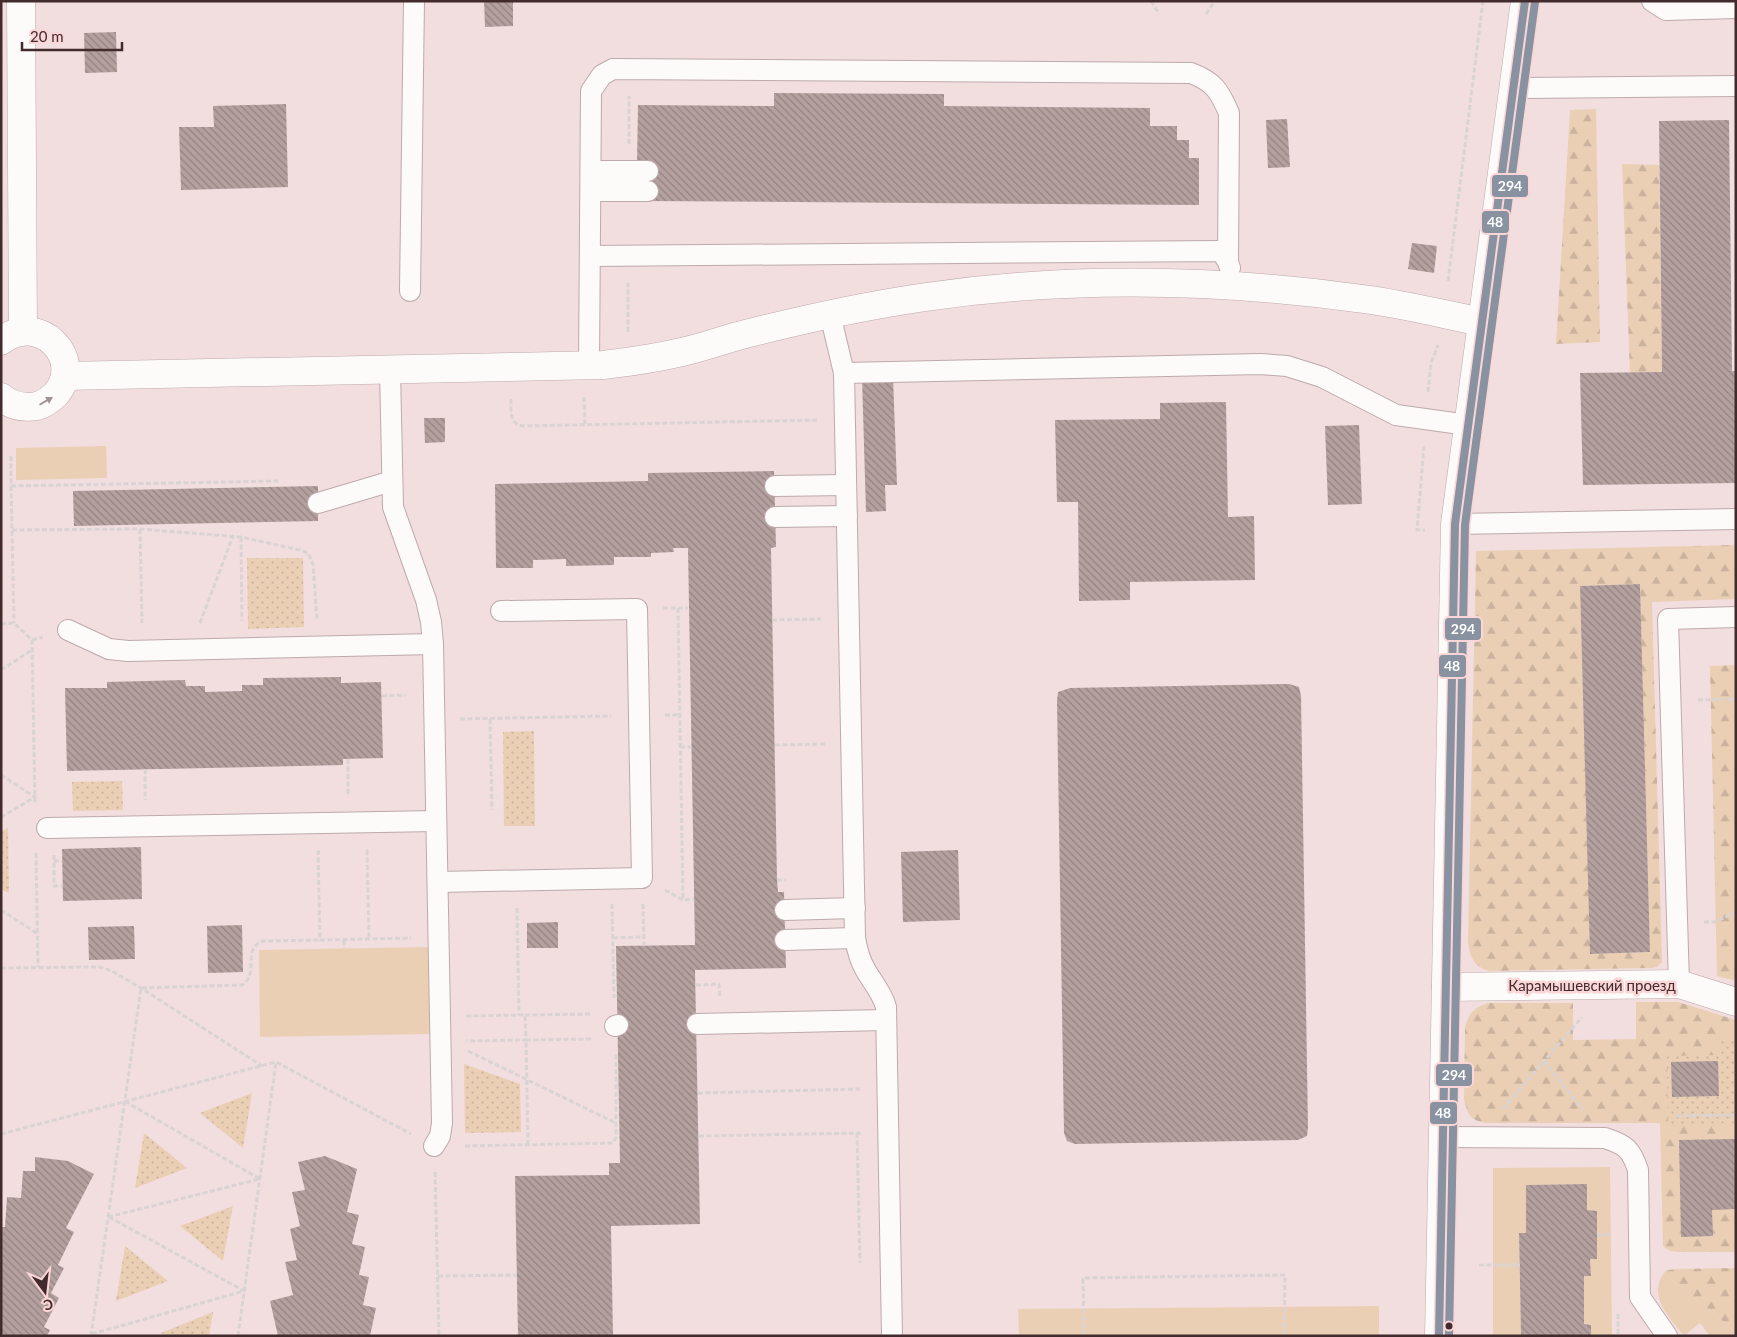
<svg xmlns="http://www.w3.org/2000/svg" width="1737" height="1337" font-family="Lato,sans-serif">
<defs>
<pattern id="forest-firs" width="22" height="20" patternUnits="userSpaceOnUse" patternTransform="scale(1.25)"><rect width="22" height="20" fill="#eacfb5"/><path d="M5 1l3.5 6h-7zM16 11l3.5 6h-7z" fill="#cab29c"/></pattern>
<pattern id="park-dots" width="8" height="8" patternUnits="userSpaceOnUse" patternTransform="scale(1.25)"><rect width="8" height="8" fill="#eacfb5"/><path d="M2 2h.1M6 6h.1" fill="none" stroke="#cab29c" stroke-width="1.8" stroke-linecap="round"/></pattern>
<pattern id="building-back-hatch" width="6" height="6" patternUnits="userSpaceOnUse" patternTransform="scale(1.25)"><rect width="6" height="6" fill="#b4a19f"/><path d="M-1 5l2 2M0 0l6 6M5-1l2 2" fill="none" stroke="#948382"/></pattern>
</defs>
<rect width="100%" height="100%" fill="#f3dedf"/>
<g fill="#eacfb5">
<polygon points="106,446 107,478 16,480 16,448"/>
<polygon points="429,947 431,1034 260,1037 259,950"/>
<polygon points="1610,1167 1612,1336 1591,1336 1591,1325 1584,1324 1584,1276 1591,1276 1590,1259 1597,1258 1597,1211 1587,1210 1586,1184 1526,1185 1526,1233 1519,1233 1521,1336 1493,1336 1493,1168"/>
<path d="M1664,1273L1736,1332V1336H1710L1700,1323L1684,1336C1670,1318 1647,1296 1664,1273Z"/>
<polygon points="1379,1306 1379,1336 1019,1336 1018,1309"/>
</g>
<g fill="url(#forest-firs)" fill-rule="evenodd">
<polygon points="1596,109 1600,342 1556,344 1570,110"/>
<polygon points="1622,164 1659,165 1662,372 1630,373"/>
<path d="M1736,545V599L1652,602L1662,962L1657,967L1652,968L1489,971C1473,966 1471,958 1468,943L1476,551ZM1640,584L1650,952L1591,954L1580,586Z"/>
<polygon points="1736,665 1736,981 1717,976 1710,666"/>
<path d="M1636,1002H1678L1736,1020V1252H1677L1670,1251L1663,1246L1660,1123H1487C1470,1120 1468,1116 1464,1099L1465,1028C1468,1014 1474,1007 1488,1003H1573V1040L1636,1039Z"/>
<polygon points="1736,1268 1736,1332 1664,1273 1668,1270 1677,1269"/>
</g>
<g fill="url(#park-dots)">
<polygon points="247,558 303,558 304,627 248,629"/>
<polygon points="534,731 535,826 504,826 503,732"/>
<polygon points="122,781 123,810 73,811 72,782"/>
<polygon points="8,828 9,893 1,889 1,832"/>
<polygon points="1719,1039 1736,1039 1736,1123 1668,1124 1667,1056 1720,1055"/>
<polygon points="464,1064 520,1084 521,1132 465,1133"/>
<polygon points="252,1093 243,1148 200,1113"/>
<polygon points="144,1133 187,1168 135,1188"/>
<polygon points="233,1205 223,1261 180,1226 233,1206"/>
<polygon points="125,1246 168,1281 116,1301"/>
<polygon points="213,1312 209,1336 164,1336 161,1333"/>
</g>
<g fill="url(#building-back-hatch)">
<polygon points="484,1 513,1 513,26 485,27"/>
<polygon points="116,32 117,72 85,73 84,33"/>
<polygon points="774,93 944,94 944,106 1150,108 1150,126 1177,126 1177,140 1189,140 1189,158 1199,158 1199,205 647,201 637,164 638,105 774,106"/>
<polygon points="286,104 288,187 181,190 179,127 214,127 213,106"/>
<polygon points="1287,119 1290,167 1268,168 1266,120"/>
<polygon points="1729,120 1732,371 1736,371 1736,483 1583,485 1580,373 1662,372 1659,121"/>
<polygon points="1412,243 1437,246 1434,273 1408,269"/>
<polygon points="893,377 897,485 885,485 886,511 866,512 862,378"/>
<polygon points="1226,402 1228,517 1254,516 1255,580 1130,582 1130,600 1079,601 1078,502 1057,502 1055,420 1160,419 1160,403"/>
<polygon points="424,418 445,418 445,442 425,443"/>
<polygon points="1359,425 1362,504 1328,505 1325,426"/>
<polygon points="774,471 776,547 771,548 777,880 778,892 784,892 786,968 695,970 700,1224 611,1226 613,1336 518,1336 515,1176 609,1175 609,1163 620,1163 616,946 695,945 688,548 673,548 674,552 651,553 651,557 614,557 614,565 566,566 566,559 533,560 533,568 496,568 495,484 648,481 648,473"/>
<polygon points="318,486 318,521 74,526 73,491"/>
<polygon points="1640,584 1650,952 1590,954 1580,586"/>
<polygon points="341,677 341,683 381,682 383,758 343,759 343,765 67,771 65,688 107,688 107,682 185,680 186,686 205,686 205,692 242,691 242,685 263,685 263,678"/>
<polygon points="1289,684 1299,687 1301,696 1308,1128 1307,1136 1298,1140 1075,1144 1067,1141 1064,1133 1057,701 1058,692 1070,688"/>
<polygon points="141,847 142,899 63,901 62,849"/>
<polygon points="958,850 960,920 903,922 901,852"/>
<polygon points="558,922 558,948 527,948 527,923"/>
<polygon points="242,925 243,972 208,973 207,926"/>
<polygon points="134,926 135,959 89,960 88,927"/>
<polygon points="1718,1061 1719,1096 1672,1097 1671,1062"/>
<polygon points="1736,1139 1736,1209 1712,1210 1713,1236 1681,1237 1679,1140"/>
<polygon points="325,1156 357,1169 347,1212 359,1215 352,1244 365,1247 359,1275 369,1277 363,1305 376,1308 370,1336 278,1336 270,1301 293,1295 285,1262 297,1260 290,1229 300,1226 292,1192 305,1190 298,1162"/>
<polygon points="35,1157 68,1161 94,1174 66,1228 74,1232 58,1265 64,1268 51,1293 59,1298 44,1327 50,1330 47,1336 1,1336 1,1227 5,1227 7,1197 21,1198 23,1171 35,1171"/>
<polygon points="1587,1184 1587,1210 1597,1211 1597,1259 1590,1259 1591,1276 1584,1276 1584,1324 1591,1325 1591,1336 1521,1336 1519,1233 1526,1233 1526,1185"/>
</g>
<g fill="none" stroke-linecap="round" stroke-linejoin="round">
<defs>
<g id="lane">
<polyline points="1652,1 1666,10 1736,8"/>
<polyline points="1513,88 1736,86"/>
<polyline points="591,171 648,171"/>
<polyline points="591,191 648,191"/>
<polyline points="590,256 1221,251 1228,262 1230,268"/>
<polyline points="410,291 414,1"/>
<path d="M830,314L844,373L855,938C857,949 859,959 865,969C872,982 882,992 886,1007L892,1336"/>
<path d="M589,365L591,91L602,75L613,69L1191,73C1214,82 1219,90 1229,113L1228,262"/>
<polyline points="390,370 393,507 426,600 431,622 433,644 442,1123 440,1136 434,1146"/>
<polyline points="844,373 1261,364 1287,366 1322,377 1396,415 1468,425"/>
<polyline points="775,486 846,485"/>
<polyline points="318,503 392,481"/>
<polyline points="775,517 847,516"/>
<polyline points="1455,524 1736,519"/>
<polyline points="68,630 109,649 128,651 433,644"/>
<polyline points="47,828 436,821"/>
<polyline points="438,882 642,878 637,609 501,611"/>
<polyline points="785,910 855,908"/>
<polyline points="785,940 855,938"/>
<polyline points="1679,984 1668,619 1736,617"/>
<polyline points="697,1024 886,1020"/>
<polyline points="615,1026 618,1025"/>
<path d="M1443,1137L1605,1138C1626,1145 1631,1149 1638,1170L1640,1297L1667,1336"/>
</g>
<g id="street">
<polyline points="21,1 23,331"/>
<path d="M1,341C38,311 86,358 56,394C51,399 44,404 37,406C24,408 11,406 1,397"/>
<path d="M65,376L603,365C630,362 656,358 682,352C701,348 720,341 738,336C800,320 863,306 926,297C1071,276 1219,279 1363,299C1403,304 1442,314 1482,322"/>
<polyline points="1446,987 1679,984 1736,1002"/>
</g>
<polyline id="secondary" points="1439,1336 1455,524 1525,1"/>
</defs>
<use href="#lane" stroke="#bdaaaa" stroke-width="22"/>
<use href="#street" stroke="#bdaaaa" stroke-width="29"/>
<use href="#secondary" stroke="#bdaaaa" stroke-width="29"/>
<g stroke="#dad3d4" stroke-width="3" stroke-dasharray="5 2.5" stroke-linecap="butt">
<polyline points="1151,1 1159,14"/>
<polyline points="1206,14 1215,1"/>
<polyline points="629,144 629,96"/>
<polyline points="1448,281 1483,1"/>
<polyline points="628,332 628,283"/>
<polyline points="1428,392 1431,363 1438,345"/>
<polyline points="584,397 585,424"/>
<path d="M511,399C511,411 509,424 523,426L819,420"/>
<polyline points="1424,446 1417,530 1425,530"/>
<polyline points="11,456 11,486 278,481"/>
<polyline points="11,486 14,623"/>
<polyline points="140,529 142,623"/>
<polyline points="12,530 140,529 241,537 300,550 308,553 313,564 317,619"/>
<polyline points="241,537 242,621"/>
<polyline points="663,608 678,608 683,900"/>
<polyline points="678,608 688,608"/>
<polyline points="772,620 821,619"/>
<polyline points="200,623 233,536"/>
<polyline points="1,624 14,623 32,640 35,804"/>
<polyline points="32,640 43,637"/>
<polyline points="1,670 32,650"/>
<polyline points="382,696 406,695"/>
<polyline points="1698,700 1736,699"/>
<polyline points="665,715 680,715"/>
<polyline points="460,719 611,716"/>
<polyline points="490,719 492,810"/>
<polyline points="775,745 826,744"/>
<polyline points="680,747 691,747"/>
<polyline points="348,759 348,796"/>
<polyline points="145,769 145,800"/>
<polyline points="1,775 35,797 1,817"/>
<polyline points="366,851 367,851 369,939"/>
<polyline points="320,852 318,852 320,940 411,938"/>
<polyline points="36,853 38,967"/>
<polyline points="54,855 54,886 62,886"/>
<polyline points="54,861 62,861"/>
<polyline points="777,880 786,880"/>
<polyline points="665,890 683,900 694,899"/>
<polyline points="612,904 614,998"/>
<polyline points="643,904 644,946"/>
<polyline points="517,908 519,1015"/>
<polyline points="1,910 38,934"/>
<polyline points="1704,922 1715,922 1736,912"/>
<polyline points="613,938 643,937"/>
<polyline points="344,940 344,948"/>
<polyline points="1,968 85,967 100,967 112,971 141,988 262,1066"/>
<polyline points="696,985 719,984 720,996"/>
<polyline points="525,1015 592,1014"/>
<polyline points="466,1016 525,1015 526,1040 466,1041"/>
<polyline points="468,1051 616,1123"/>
<polyline points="1544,1061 1583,1110"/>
<polyline points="698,1093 860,1089"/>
<polyline points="1503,1109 1582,1017"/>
<polyline points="1676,1116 1736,1115"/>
<polyline points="857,1133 860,1263"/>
<polyline points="1,1134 276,1062 411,1134"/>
<polyline points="699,1136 861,1133"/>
<polyline points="528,1145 526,1040 592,1039"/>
<polyline points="465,1146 613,1143 616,1138 616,1052"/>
<polyline points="435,1172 439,1336"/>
<polyline points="108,1217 260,1179 126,1102"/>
<polyline points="109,1217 244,1291"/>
<polyline points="1597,1235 1612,1234"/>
<polyline points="1479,1265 1520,1265"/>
<polyline points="438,1276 517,1275"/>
<polyline points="1618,1314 1618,1336"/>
<polyline points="92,1334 244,1291"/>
<path d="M91,1336L141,988L242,985C260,974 241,949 263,941L320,940"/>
<polyline points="238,1336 276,1062"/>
<polyline points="1084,1336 1083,1278 1285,1275 1284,1336"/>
</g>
<use href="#lane" stroke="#fdfafa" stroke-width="20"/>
<use href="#street" stroke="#fdfafa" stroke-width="28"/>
<use href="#secondary" stroke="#fdfafa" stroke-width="28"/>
<defs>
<polyline id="bus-1" points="1439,1336 1455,524 1525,1"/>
<polyline id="bus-2" points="1449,1336 1465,525 1535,2"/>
</defs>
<use href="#bus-1" stroke="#fbd6d7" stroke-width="11"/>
<use href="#bus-2" stroke="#fbd6d7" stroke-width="11"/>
<use href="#bus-1" stroke="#8892a0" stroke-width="8"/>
<use href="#bus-2" stroke="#8892a0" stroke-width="8"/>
</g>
<defs><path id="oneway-solid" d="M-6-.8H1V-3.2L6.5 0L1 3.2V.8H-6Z" transform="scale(1.25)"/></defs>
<use fill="#a09293" href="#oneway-solid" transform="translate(46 401) rotate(-30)"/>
<circle fill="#422b2c" stroke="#fbd6d7" stroke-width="2" cx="1449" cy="1326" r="4.5"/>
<g text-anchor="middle" stroke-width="5" stroke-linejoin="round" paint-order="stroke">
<g font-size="15" fill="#422b2c" stroke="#fbd6d7">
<text x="1592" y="991">Карамышевский проезд</text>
</g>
</g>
<g stroke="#fbd6d7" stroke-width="2">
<rect x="1491" y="174" width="38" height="24" rx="5" fill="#8892a0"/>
<rect x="1481" y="210" width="29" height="24" rx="5" fill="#8892a0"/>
<rect x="1444" y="617" width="38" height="24" rx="5" fill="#8892a0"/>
<rect x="1438" y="654" width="29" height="24" rx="5" fill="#8892a0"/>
<rect x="1435" y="1063" width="38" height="24" rx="5" fill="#8892a0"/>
<rect x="1429" y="1101" width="29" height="24" rx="5" fill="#8892a0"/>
</g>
<g font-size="14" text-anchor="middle" font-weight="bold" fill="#fff">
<text x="1510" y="191">294</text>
<text x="1495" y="227">48</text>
<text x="1463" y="634">294</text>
<text x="1452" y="671">48</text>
<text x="1454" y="1080">294</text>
<text x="1443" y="1118">48</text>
</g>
<rect width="1737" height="1337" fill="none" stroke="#422b2c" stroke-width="5"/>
<g transform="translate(45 1292) rotate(165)" stroke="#fbd6d7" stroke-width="4" paint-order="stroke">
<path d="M0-4L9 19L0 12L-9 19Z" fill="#422b2c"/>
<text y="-8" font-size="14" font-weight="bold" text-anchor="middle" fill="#422b2c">С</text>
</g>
<path d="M22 42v8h100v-8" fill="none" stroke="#422b2c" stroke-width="2.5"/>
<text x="30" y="42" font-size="15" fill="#422b2c" stroke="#fbd6d7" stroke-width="4" paint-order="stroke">20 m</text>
</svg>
